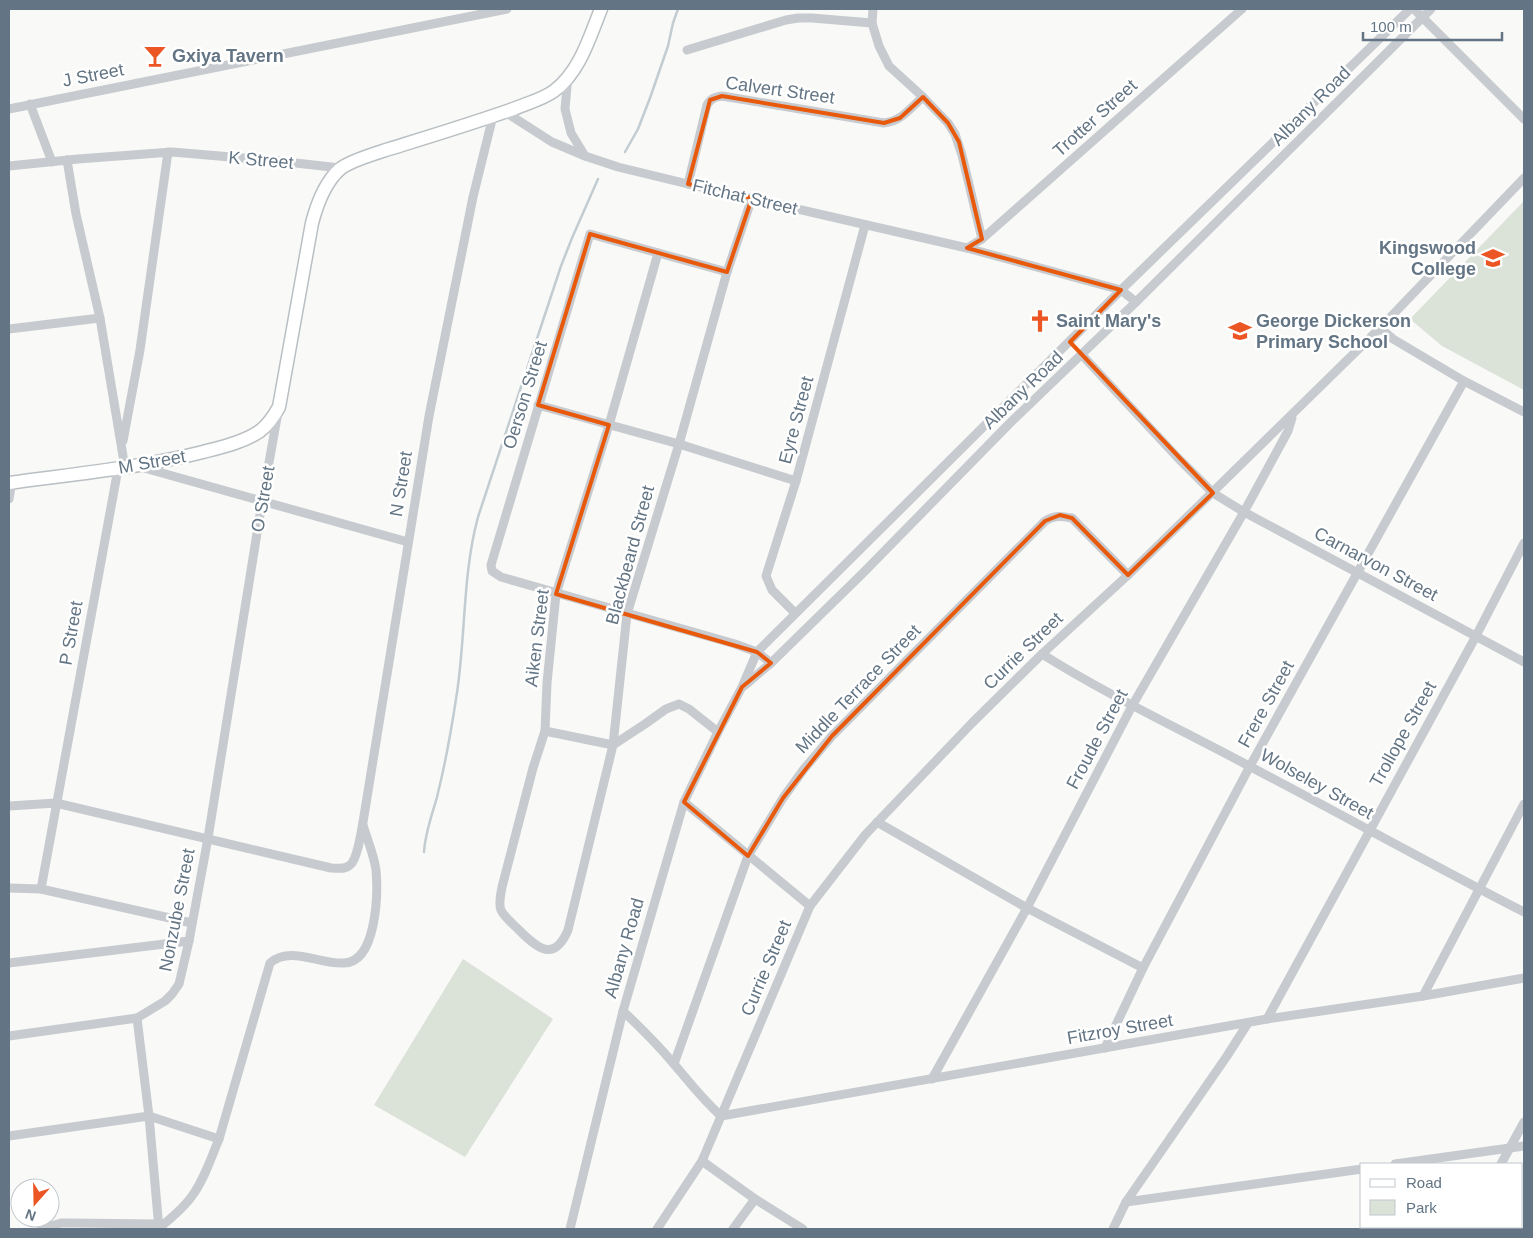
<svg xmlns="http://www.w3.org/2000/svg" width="1533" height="1238" font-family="Arial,sans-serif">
<rect width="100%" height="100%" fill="#f9f9f7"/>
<g fill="#dbe2d8">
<polygon points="1524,201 1524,390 1442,346 1410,319"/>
<polygon points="463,959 553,1019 465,1157 374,1105"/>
</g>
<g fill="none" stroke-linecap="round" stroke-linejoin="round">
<g stroke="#c2ccd1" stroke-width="2.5">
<polyline points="625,152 638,129 650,98 668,46 673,23 678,9"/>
<path d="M424,852C425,833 432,815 437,797C445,765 451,732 456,699C466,639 462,576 478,517L561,266L572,238L598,179"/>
</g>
<defs>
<path id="secondary" d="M9,483C74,474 139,468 203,452C222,447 244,442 260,431C268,425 274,416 279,407L312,223C317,204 325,182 340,169C349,161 377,153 389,149C431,136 474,123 516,108C528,103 543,99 554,91C580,72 590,36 601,9"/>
</defs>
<use href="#secondary" stroke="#b9bfc3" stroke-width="15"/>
<g stroke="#c7cbcf" stroke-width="9">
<polyline points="873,9 872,23 879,46 889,66 923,97 948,123 955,134 962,155 982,239"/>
<polyline points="1414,9 1524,119"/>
<polyline points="687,50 786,20 798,18 812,18 872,23"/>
<polyline points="568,76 565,109 571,133 585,156"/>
<polyline points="30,104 52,162"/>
<polyline points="9,109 507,9"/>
<polyline points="505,112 552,142 585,156 618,167 688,184 967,248 1121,290 1136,302"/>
<polyline points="67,160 76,214 100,318 125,468"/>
<polyline points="9,166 78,159 172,152 278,161 340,168"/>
<path d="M688,184L707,105C711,98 715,97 722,96L884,123C902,121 910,108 923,97"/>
<polyline points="967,248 982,239 1242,9"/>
<path d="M658,253L609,425L556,594L547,683L545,731L533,768L502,887C501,894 498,903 501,910C504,917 513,924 519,930C537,948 554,963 568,930L613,745L627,614L679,444L727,272L752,198"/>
<polyline points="727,272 590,234 491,565 492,571 501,577 735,644 757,652 771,663"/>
<polyline points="1380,328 1393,339 1464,381 1524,412"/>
<polyline points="9,329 100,318"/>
<polyline points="1082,355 1178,458 1213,493 1244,512 1524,662"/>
<polyline points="538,405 679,444 796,481"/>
<polyline points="123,441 140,350 168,152"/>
<polyline points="137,466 408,542"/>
<polyline points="9,499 12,482"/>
<polyline points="795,613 772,590 766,576 796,481 865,225"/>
<path d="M1042,654C1109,696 1180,729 1249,766C1341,814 1432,865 1524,912"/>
<polyline points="744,686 771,663 863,573 1009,424 1136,302 1431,9"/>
<polyline points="545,731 613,745 645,724 666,709 679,704 689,709 718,732"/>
<polyline points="684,802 810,906"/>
<path d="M9,806L56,803L331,868C338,868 345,870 350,865C358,859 362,827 364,816L429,416L473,197L493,116"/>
<polyline points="877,822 1027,908 1143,968"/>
<polyline points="9,888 41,889 192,923"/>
<polyline points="41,889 118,469"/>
<polyline points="9,963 189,941"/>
<polyline points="1423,996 1524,804"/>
<path d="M623,1011C641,1028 658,1045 674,1064C690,1083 703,1100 721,1116L1267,1019L1423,996L1524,978"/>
<polyline points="137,1018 149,1116 159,1229"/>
<polyline points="1267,1019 1476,636 1524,543"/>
<polyline points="9,1036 137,1018 165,1001 172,994 179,984 189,941 208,838 262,502 278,412"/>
<polyline points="1105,1048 1143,968 1250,766 1464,381"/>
<path d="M674,1064L748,856L783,798L804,769L832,736L1045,521C1055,515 1061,516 1072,518L1128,575"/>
<polyline points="932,1079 1027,908 1132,706 1244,512 1288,431 1292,418"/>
<path d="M9,1136L149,1116L219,1139L270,963C290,945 321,965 344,963C377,962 378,893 376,870C374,855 367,839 363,825"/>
<polyline points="702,1161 755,1199 803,1229"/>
<polyline points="1395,1164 1524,1146"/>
<polyline points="1501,1164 1524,1122"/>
<polyline points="1126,1202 1362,1169"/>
<polyline points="41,1229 61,1223 74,1223 158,1224"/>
<path d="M158,1229C170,1219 183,1209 192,1196C204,1180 211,1158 219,1139"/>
<polyline points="570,1229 623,1011 684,802 718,732 742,687 757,652 1121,290 1410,9"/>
<polyline points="657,1229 702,1161 810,906 865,835 972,723 1042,654 1128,575 1380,328 1524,178"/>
<polyline points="733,1229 755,1199"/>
<polyline points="1113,1229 1126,1202 1227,1056 1248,1023"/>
<polyline points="1461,1229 1463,1227"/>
</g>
<use href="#secondary" stroke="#fff" stroke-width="12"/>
</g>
<path fill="none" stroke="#e8590c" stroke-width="4" stroke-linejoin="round" d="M722,96L884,123L900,118L923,97L948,123L959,142L982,239L967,248L1121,290L1070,342L1213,493L1128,575L1072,518L1060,515L1045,521L832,736L783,798L748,856L684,802L742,687L771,663L757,652L556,594L609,425L538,405L590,234L727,272L752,198L688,184L710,100Z"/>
<defs>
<symbol id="bar-bare" viewBox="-9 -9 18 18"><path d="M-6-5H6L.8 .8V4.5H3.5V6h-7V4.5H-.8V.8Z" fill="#ec5524" stroke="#fff" stroke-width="2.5" paint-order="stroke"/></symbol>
<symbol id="school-bare" viewBox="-9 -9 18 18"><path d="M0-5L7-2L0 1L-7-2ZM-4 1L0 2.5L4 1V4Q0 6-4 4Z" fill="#ec5524" stroke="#fff" stroke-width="2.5" paint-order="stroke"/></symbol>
<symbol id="church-bare" viewBox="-9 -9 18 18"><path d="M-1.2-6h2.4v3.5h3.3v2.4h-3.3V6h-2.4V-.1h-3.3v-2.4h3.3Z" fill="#ec5524" stroke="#fff" stroke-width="2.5" paint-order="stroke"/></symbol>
</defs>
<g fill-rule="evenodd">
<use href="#bar-bare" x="139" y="40" width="32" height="32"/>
<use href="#school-bare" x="1477" y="242" width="32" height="32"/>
<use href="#church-bare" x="1024" y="305" width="32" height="32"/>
<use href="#school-bare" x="1224" y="315" width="32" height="32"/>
</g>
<g text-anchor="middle" stroke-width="5" stroke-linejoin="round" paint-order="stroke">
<g font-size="18" font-weight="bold" fill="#637584" stroke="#fff" text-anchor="start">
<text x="172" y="62">Gxiya Tavern</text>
<text x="1476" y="254" text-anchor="end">Kingswood<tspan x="1476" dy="21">College</tspan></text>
<text x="1056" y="327">Saint Mary's</text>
<text x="1256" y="327">George Dickerson<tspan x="1256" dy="21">Primary School</tspan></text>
</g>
<g font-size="18" fill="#637584" stroke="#fff">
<text transform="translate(93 75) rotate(-11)" y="6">J Street</text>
<text transform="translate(780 90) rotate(8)" y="6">Calvert Street</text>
<text transform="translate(1311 106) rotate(-45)" y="6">Albany Road</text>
<text transform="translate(1095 118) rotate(-42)" y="6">Trotter Street</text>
<text transform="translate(261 160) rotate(5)" y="6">K Street</text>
<text transform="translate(745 197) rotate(13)" y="6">Fitchat Street</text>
<text transform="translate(1023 390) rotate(-44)" y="6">Albany Road</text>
<text transform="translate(525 395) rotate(-73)" y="6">Oerson Street</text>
<text transform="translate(796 420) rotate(-75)" y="6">Eyre Street</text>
<text transform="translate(152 462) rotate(-10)" y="6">M Street</text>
<text transform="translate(401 484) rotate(-81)" y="6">N Street</text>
<text transform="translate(263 499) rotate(-80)" y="6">O Street</text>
<text transform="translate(630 555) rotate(-75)" y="6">Blackbeard Street</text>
<text transform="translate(1376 564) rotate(28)" y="6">Carnarvon Street</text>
<text transform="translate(71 633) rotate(-80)" y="6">P Street</text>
<text transform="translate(537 638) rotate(-83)" y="6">Aiken Street</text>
<text transform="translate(1023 651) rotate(-44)" y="6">Currie Street</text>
<text transform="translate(858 689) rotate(-46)" y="6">Middle Terrace Street</text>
<text transform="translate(1266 704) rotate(-61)" y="6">Frere Street</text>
<text transform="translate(1403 734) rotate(-61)" y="6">Trollope Street</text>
<text transform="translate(1097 739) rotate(-62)" y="6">Froude Street</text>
<text transform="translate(1317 784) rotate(29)" y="6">Wolseley Street</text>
<text transform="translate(177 910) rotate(-79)" y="6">Nonzube Street</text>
<text transform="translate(624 948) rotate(-74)" y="6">Albany Road</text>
<text transform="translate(766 968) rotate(-67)" y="6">Currie Street</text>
<text transform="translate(1120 1029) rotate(-10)" y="6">Fitzroy Street</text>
</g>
</g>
<rect width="1533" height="1238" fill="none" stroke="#637584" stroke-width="20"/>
<rect x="1360" y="1163" width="162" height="65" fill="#ffffff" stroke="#c1c8ce"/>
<rect x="1370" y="1179" width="25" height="8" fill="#ffffff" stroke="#c1c8ce"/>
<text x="1406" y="1188" font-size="15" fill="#637584">Road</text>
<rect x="1370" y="1200" width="25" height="15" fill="#dbe2d8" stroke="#c1c8ce"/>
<text x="1406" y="1213" font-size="15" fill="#637584">Park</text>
<g transform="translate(35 1203) rotate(200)"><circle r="24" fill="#ffffff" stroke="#c1c8ce"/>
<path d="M0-4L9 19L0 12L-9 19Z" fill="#ec5524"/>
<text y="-8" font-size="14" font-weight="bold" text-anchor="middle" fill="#637584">N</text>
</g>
<path d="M1363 32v8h139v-8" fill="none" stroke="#637584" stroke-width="2.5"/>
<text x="1370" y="32" font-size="15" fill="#637584" stroke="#ffffff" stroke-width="4" paint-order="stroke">100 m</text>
</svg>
